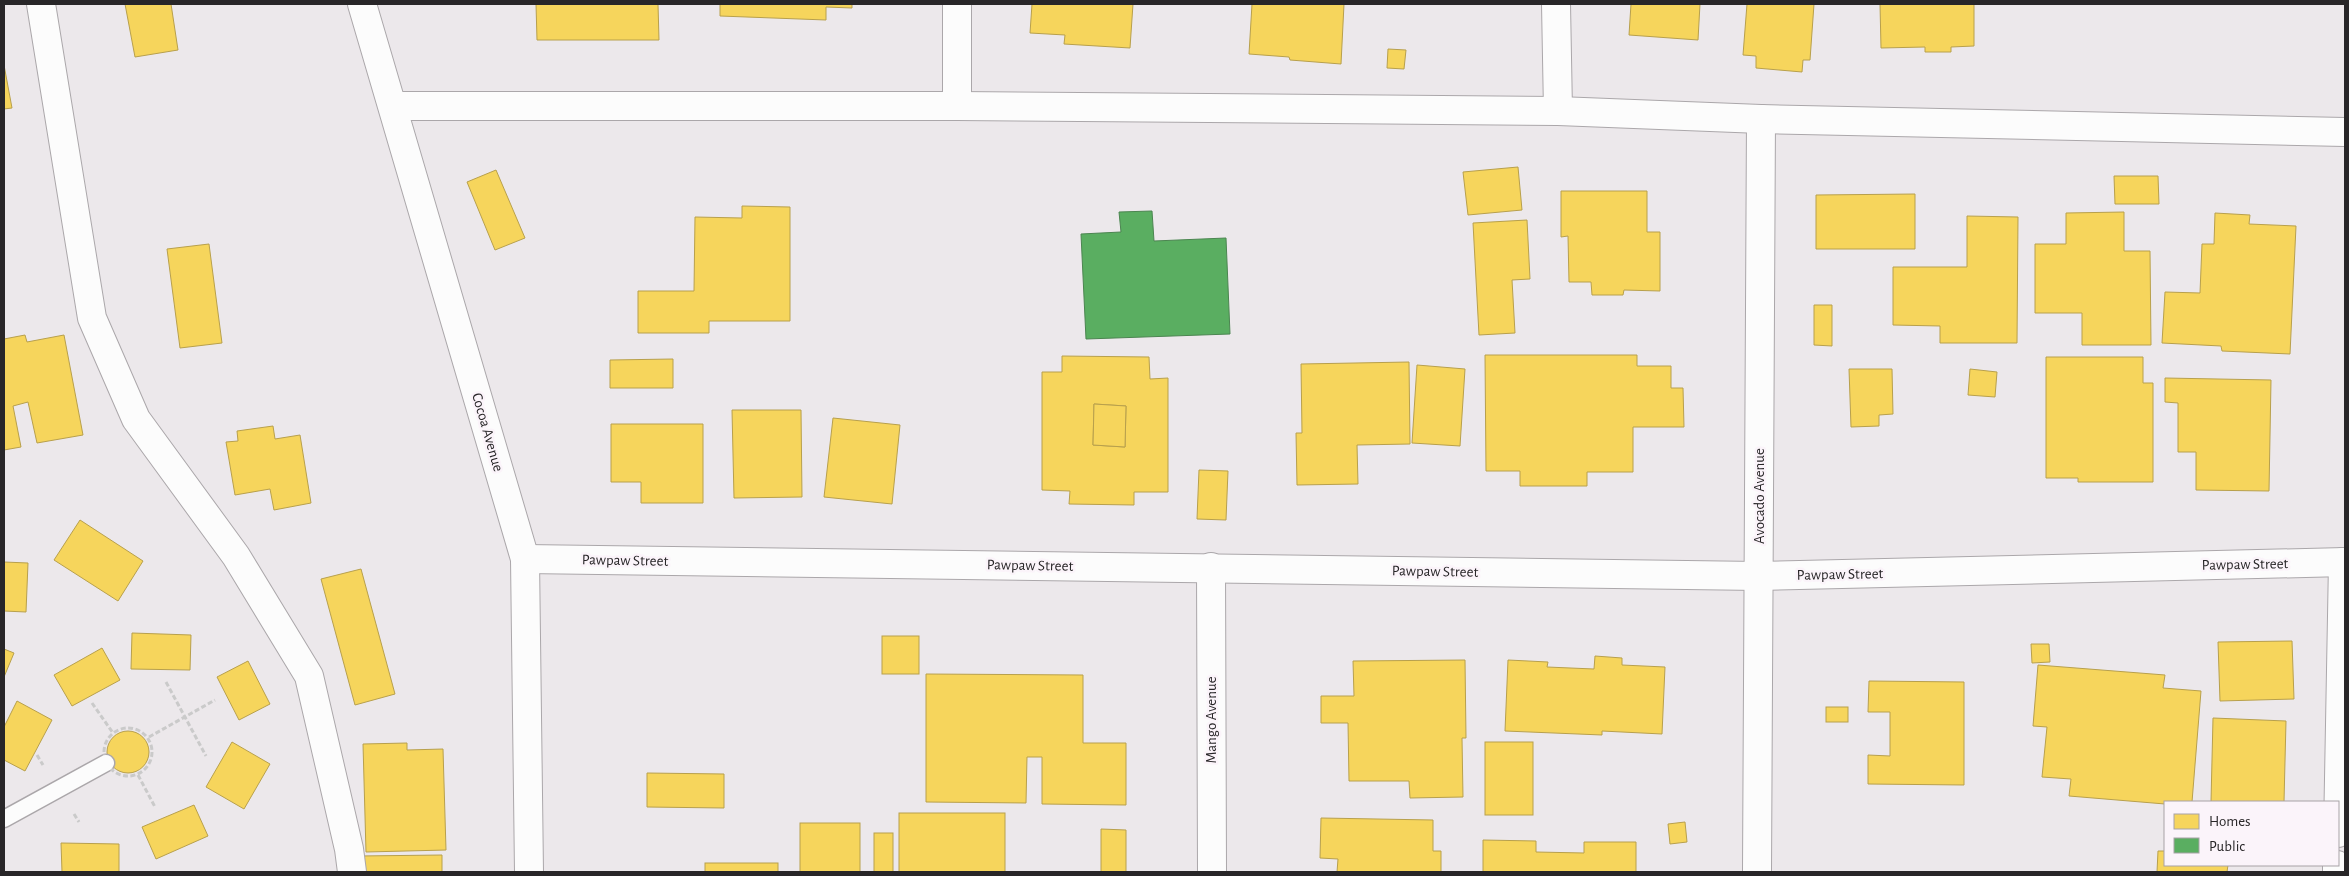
<svg xmlns="http://www.w3.org/2000/svg" width="2349" height="876" font-family="'Alegreya Sans',sans-serif">
<rect width="100%" height="100%" fill="#ece8eb"/>
<g fill="#f6d55c" stroke="#b8a04c" fill-rule="evenodd">
<polygon points="125,4 171,4 178,50 135,57"/>
<polygon points="536,4 658,4 659,40 537,40"/>
<polygon points="720,4 852,4 852,8 826,7 826,20 720,16"/>
<polygon points="1032,4 1133,4 1130,48 1064,44 1065,35 1030,33"/>
<polygon points="1252,4 1344,4 1341,64 1290,60 1289,57 1249,54"/>
<polygon points="1631,4 1700,4 1698,40 1629,35"/>
<polygon points="1747,4 1814,4 1810,60 1803,60 1802,72 1756,68 1756,56 1743,55"/>
<polygon points="1880,4 1974,4 1974,46 1951,47 1951,52 1925,52 1925,47 1881,48"/>
<polygon points="1388,49 1406,50 1404,69 1387,68"/>
<polygon points="4,65 12,108 4,109"/>
<polygon points="1518,167 1522,210 1468,215 1463,172"/>
<polygon points="496,170 525,238 495,250 467,182"/>
<polygon points="2114,176 2158,176 2159,204 2115,204"/>
<polygon points="1561,191 1647,191 1647,232 1660,232 1660,291 1624,290 1623,295 1592,295 1591,282 1569,282 1568,236 1561,237"/>
<polygon points="1915,194 1915,249 1816,249 1816,195"/>
<polygon points="742,206 790,207 790,321 709,321 709,333 638,333 638,291 694,291 695,217 742,218"/>
<polygon points="2124,212 2124,251 2150,251 2151,345 2082,345 2082,313 2035,313 2035,244 2066,244 2066,213"/>
<polygon points="2215,213 2250,215 2249,224 2296,226 2290,354 2222,351 2221,346 2162,343 2165,292 2200,293 2202,244 2214,244"/>
<polygon points="1967,216 2018,217 2017,343 1940,343 1940,326 1893,325 1893,267 1967,267"/>
<polygon points="1527,220 1530,279 1512,280 1515,333 1479,335 1473,223"/>
<polygon points="209,244 222,343 180,348 167,249"/>
<polygon points="1814,305 1832,305 1832,346 1814,345"/>
<polygon points="25,335 27,342 64,335 83,435 37,443 28,402 13,406 21,447 4,450 4,339"/>
<polygon points="1485,355 1637,355 1637,366 1671,366 1671,388 1683,388 1684,427 1633,427 1633,472 1587,472 1587,486 1520,486 1520,471 1486,471"/>
<path d="M1062,356L1149,357L1150,379L1168,378V492H1134V505L1069,504L1070,491L1042,490V372H1062ZM1094,404L1126,406L1125,447L1093,445Z"/>
<polygon points="2046,357 2143,357 2143,383 2153,383 2153,482 2078,482 2078,478 2046,478"/>
<polygon points="673,359 673,388 610,388 610,360"/>
<polygon points="1409,362 1410,444 1357,445 1358,484 1297,485 1296,433 1302,433 1301,364"/>
<polygon points="1417,365 1465,369 1460,446 1412,443"/>
<polygon points="1849,369 1892,369 1893,414 1879,415 1879,426 1851,427"/>
<polygon points="1970,369 1997,372 1995,397 1968,395"/>
<polygon points="2165,378 2271,380 2269,491 2196,490 2196,452 2178,452 2178,403 2165,402"/>
<polygon points="1094,404 1126,406 1125,447 1093,445"/>
<polygon points="732,410 801,410 802,497 734,498"/>
<polygon points="833,418 900,425 892,504 824,497"/>
<polygon points="611,424 703,424 703,503 641,503 641,482 611,482"/>
<polygon points="273,426 275,439 300,435 311,503 274,510 270,489 235,495 226,442 238,441 237,431"/>
<polygon points="1199,470 1228,471 1226,520 1197,519"/>
<polygon points="80,520 143,561 118,601 54,560"/>
<polygon points="4,562 28,563 26,612 4,611"/>
<polygon points="361,569 395,694 355,705 321,579"/>
<polygon points="132,633 191,635 190,670 131,669"/>
<rect x="882" y="636" width="37" height="38"/>
<polygon points="2292,641 2294,699 2220,701 2218,642"/>
<polygon points="2031,644 2049,644 2050,662 2032,663"/>
<polygon points="102,648 120,680 72,706 54,675"/>
<polygon points="4,649 14,653 4,677"/>
<polygon points="1595,656 1622,658 1622,665 1665,667 1662,734 1602,731 1602,735 1505,731 1508,660 1548,662 1547,667 1594,669"/>
<polygon points="1465,660 1466,738 1462,738 1463,797 1410,798 1409,781 1349,781 1348,723 1321,723 1321,696 1354,696 1353,661"/>
<polygon points="248,661 270,704 239,720 217,677"/>
<polygon points="2038,665 2165,675 2163,688 2201,691 2192,802 2165,802 2165,804 2069,796 2071,779 2042,777 2047,727 2033,726"/>
<polygon points="926,674 1083,675 1083,743 1126,743 1126,805 1042,804 1042,757 1027,757 1026,803 926,802"/>
<polygon points="1869,681 1964,682 1964,785 1868,784 1868,755 1890,756 1890,712 1868,712"/>
<polygon points="17,701 52,720 25,771 4,760 4,727"/>
<rect x="1826" y="707" width="22" height="15"/>
<polygon points="2213,718 2286,721 2284,802 2211,802"/>
<circle cx="128" cy="752" r="21"/>
<polygon points="232,742 270,764 244,809 206,787"/>
<rect x="1485" y="742" width="48" height="73"/>
<polygon points="407,743 407,750 443,749 446,850 366,852 363,744"/>
<polygon points="647,773 724,774 724,808 647,807"/>
<polygon points="194,805 208,836 156,859 142,827"/>
<rect x="899" y="813" width="106" height="59"/>
<polygon points="1321,818 1433,820 1433,851 1441,851 1441,872 1337,872 1338,859 1320,858"/>
<polygon points="1685,822 1687,842 1670,844 1668,824"/>
<rect x="800" y="823" width="60" height="49"/>
<polygon points="1101,829 1126,830 1126,872 1101,872"/>
<rect x="874" y="833" width="19" height="39"/>
<polygon points="1483,840 1536,841 1536,852 1584,853 1584,842 1636,842 1636,872 1483,872"/>
<polygon points="61,843 119,844 119,872 62,872"/>
<polygon points="2158,851 2165,851 2165,865 2228,865 2227,872 2157,872"/>
<polygon points="442,855 442,872 360,872 359,856"/>
<rect x="705" y="863" width="73" height="9"/>
</g>
<polygon fill="#5aae61" stroke="#4b8550" points="1152,211 1154,241 1226,238 1230,334 1086,339 1081,234 1121,232 1119,212"/>
<g fill="none" stroke-linecap="round" stroke-linejoin="round">
<defs>
<polyline id="lane" points="4,819 106,763"/>
<g id="street">
<polyline points="41,4 92,318 136,419 236,556 309,676 349,849 352,872"/>
<polyline points="362,4 525,559 529,872"/>
<polyline points="1556,4 1558,111"/>
<polyline points="393,106 957,106 1558,111 1761,119 2345,132"/>
<polyline points="957,106 957,4"/>
<polyline points="525,559 1758,576 2345,562"/>
<polyline points="1211,567 1212,872"/>
<polyline points="2338,833 2343,562"/>
<polyline points="1757,872 1761,119"/>
<polyline points="2337,872 2337,865"/>
</g>
</defs>
<use href="#lane" stroke="#aba7aa" stroke-width="19"/>
<use href="#street" stroke="#aba7aa" stroke-width="30"/>
<g stroke="#cacaca" stroke-width="3" stroke-dasharray="5 2.5" stroke-linecap="butt">
<polyline points="166,682 206,756"/>
<polyline points="92,703 113,733"/>
<circle cx="128" cy="752" r="24"/>
<polyline points="149,737 215,700"/>
<polyline points="37,755 43,765"/>
<polyline points="138,775 155,807"/>
<polyline points="74,814 79,822"/>
</g>
<use href="#lane" stroke="#fcfcfc" stroke-width="16"/>
<use href="#street" stroke="#fcfcfc" stroke-width="28"/>
</g>
<g text-anchor="middle" stroke-width="5" stroke-linejoin="round" paint-order="stroke">
<g font-size="15" fill="#282628" stroke="#fbf4fa">
<text transform="translate(488 432) rotate(74)" y="5">Cocoa Avenue</text>
<text transform="translate(1759 496) rotate(-90)" y="5">Avocado Avenue</text>
<text transform="translate(625 560) rotate(1)" y="5">Pawpaw Street</text>
<text transform="translate(2245 564) rotate(-1)" y="5">Pawpaw Street</text>
<text transform="translate(1030 565) rotate(1)" y="5">Pawpaw Street</text>
<text transform="translate(1435 571) rotate(1)" y="5">Pawpaw Street</text>
<text transform="translate(1840 574) rotate(-1)" y="5">Pawpaw Street</text>
<text transform="translate(1211 720) rotate(-90)" y="5">Mango Avenue</text>
</g>
</g>
<rect width="2349" height="876" fill="none" stroke="#282628" stroke-width="10"/>
<rect x="2164" y="801" width="175" height="65" fill="#fbf4fa" stroke="#a7a2a6"/>
<rect x="2174" y="814" width="25" height="15" fill="#f6d55c" stroke="#a7a2a6"/>
<text x="2209" y="826" font-size="15" fill="#282628">Homes</text>
<rect x="2174" y="838" width="25" height="15" fill="#5aae61" stroke="#a7a2a6"/>
<text x="2209" y="851" font-size="15" fill="#282628">Public</text>
</svg>
